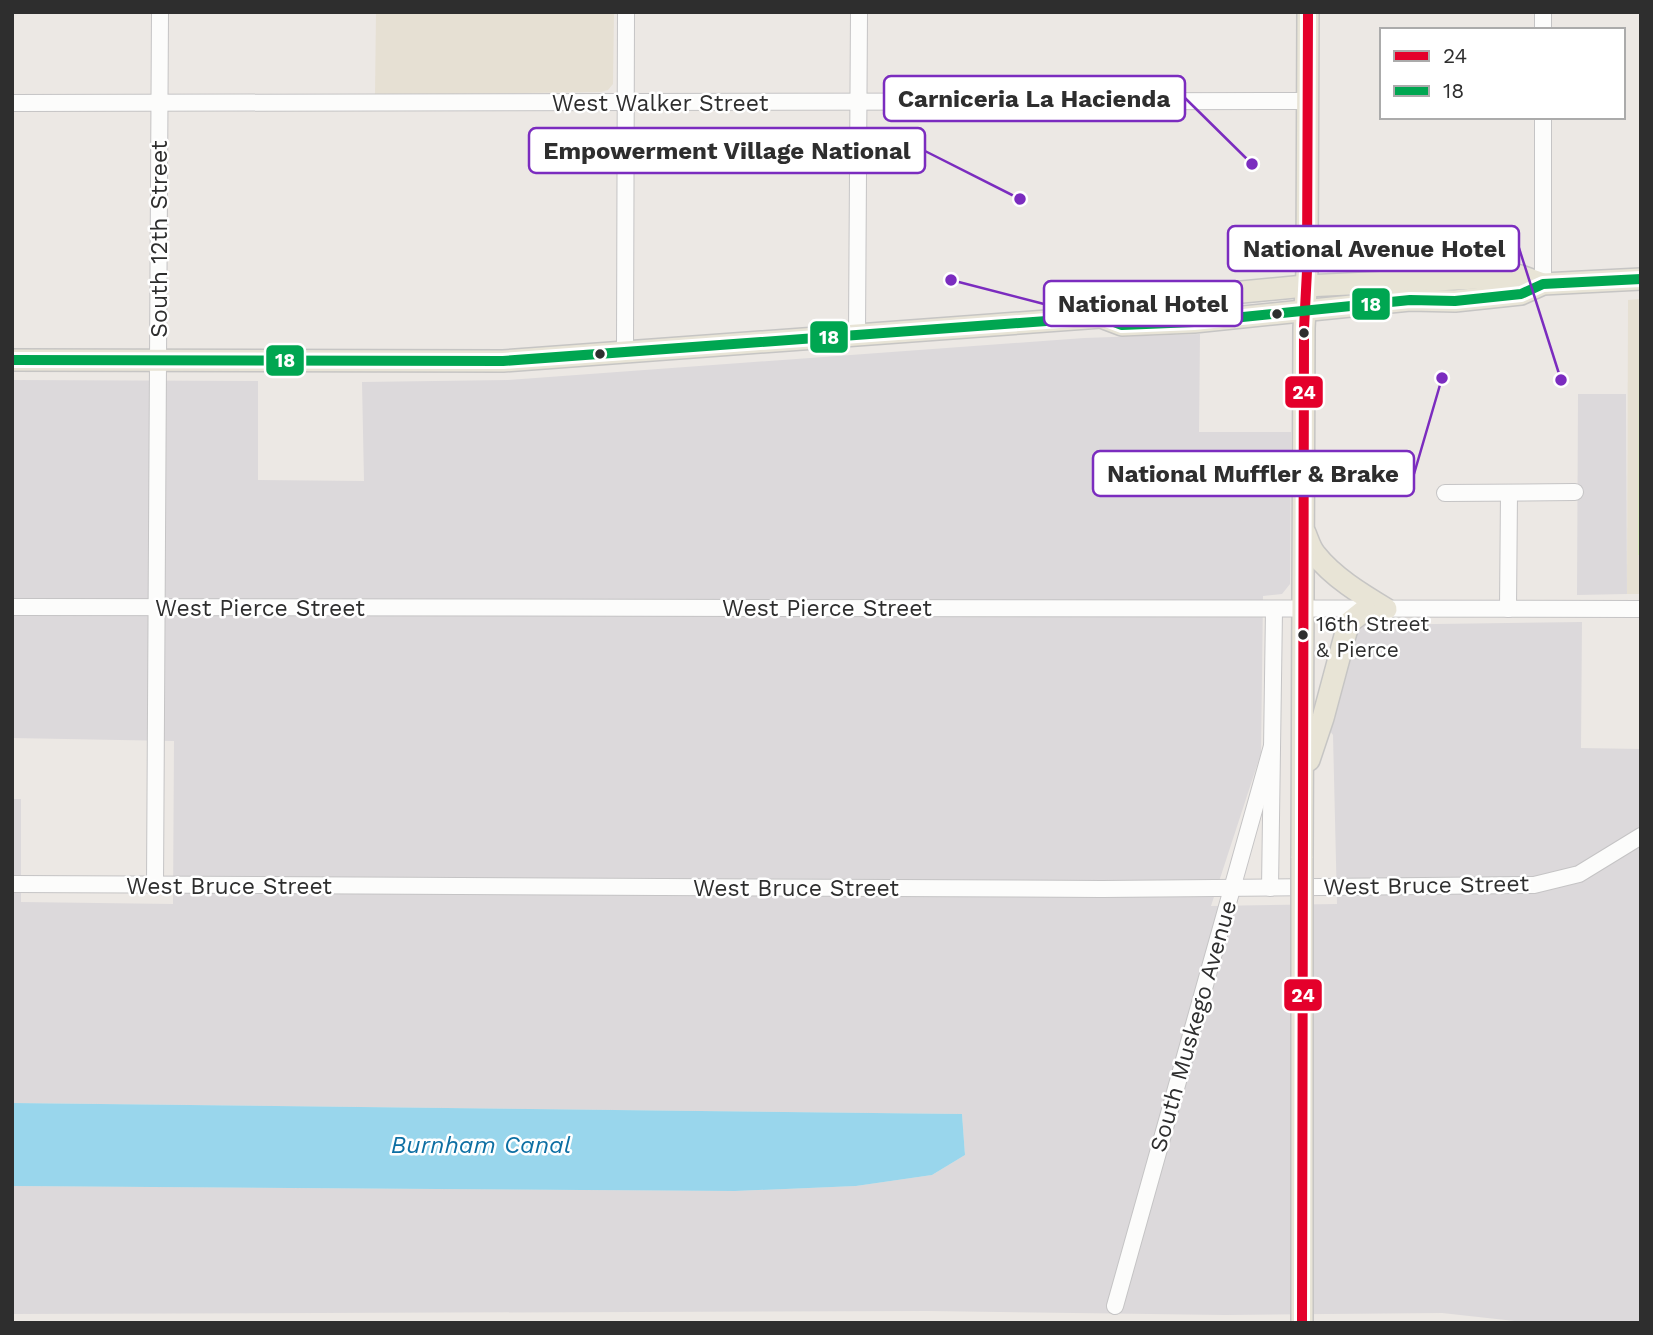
<svg xmlns="http://www.w3.org/2000/svg" width="1653" height="1335" font-family="'Work Sans',sans-serif">
<rect width="100%" height="100%" fill="#ece8e4"/>
<g fill="#dcd9db">
<polygon points="1200,334 1199,432 1291,432 1290,584 1282,594 1263,596 1261,753 1211,906 1337,904 1333,735 1327,727 1355,633 1365,625 1582,622 1581,748 1641,749 1641,1323 1534,1323 1442,1313 1226,1315 928,1311 12,1314 12,1186 735,1191 856,1186 932,1175 965,1155 962,1114 12,1103 12,799 21,799 21,902 173,904 174,741 12,738 12,380 258,381 258,480 364,481 362,382 508,380 1084,338"/>
<polygon points="1578,394 1626,394 1627,594 1577,595"/>
</g>
<g fill="#e6e0d3">
<polygon points="376,12 614,12 613,84 608,90 601,92 375,95"/>
<polygon points="1641,299 1641,594 1627,594 1628,300"/>
</g>
<polygon fill="#d9eabb" points="1639,319 1641,319 1641,555 1638,555"/>
<polygon fill="#99d6ec" points="12,1103 962,1114 965,1155 932,1175 856,1186 735,1191 12,1186"/>
<g fill="none" stroke-linecap="round" stroke-linejoin="round">
<defs>
<g id="minor">
<polyline points="1543,12 1543,30"/>
<polyline points="12,103 1308,101"/>
<polyline points="1543,117 1543,284"/>
<polyline points="857,333 859,12"/>
<polyline points="625,351 626,12"/>
<polyline points="1445,493 1575,492"/>
<polyline points="12,607 1641,609"/>
<polyline points="1508,609 1509,493"/>
<polyline points="12,884 1102,889 1534,885 1579,874 1641,836"/>
<polyline points="155,886 160,12"/>
<polyline points="1270,888 1274,610"/>
<polyline points="1115,1306 1272,746"/>
</g>
<g id="major">
<polyline points="1101,317 1117,306 1137,302 1305,286 1521,276 1543,284"/>
<polyline points="12,360 503,361 1101,317 1122,325 1194,322 1410,300 1455,301 1521,294 1543,284 1641,279"/>
<path d="M1305,533C1308,540 1310,548 1315,554C1333,577 1361,594 1386,609"/>
<polyline points="1309,760 1323,718 1346,632 1350,622 1365,610"/>
<polyline points="1302,858 1304,328 1307,271 1308,12"/>
</g>
</defs>
<use href="#minor" stroke="#c5c4c5" stroke-width="18"/>
<use href="#major" stroke="#c6c5c4" stroke-width="24"/>
<use href="#minor" stroke="#fcfcfb" stroke-width="16"/>
<use href="#major" stroke="#e8e4d6" stroke-width="21"/>
<defs>
<polyline id="major-bridge" points="1302,1323 1302,858"/>
</defs>
<use href="#major-bridge" stroke="#c6c5c4" stroke-width="24" stroke-linecap="butt"/>
<use href="#major-bridge" stroke="#e8e4d6" stroke-width="21"/>
<defs>
<polyline id="bus-1" points="1302,1323 1304,328 1307,271 1308,12"/>
<polyline id="bus-2" points="12,360 503,361 1101,317 1122,325 1194,322 1410,300 1455,301 1521,294 1543,284 1641,279"/>
</defs>
<use href="#bus-1" stroke="#fff" stroke-width="16"/>
<use href="#bus-2" stroke="#fff" stroke-width="16"/>
<use href="#bus-1" stroke="#e4002b" stroke-width="10"/>
<use href="#bus-2" stroke="#00a651" stroke-width="10"/>
</g>
<g fill="#2e2e2e" stroke="#fff" stroke-width="2.5">
<circle cx="1277" cy="314" r="6"/>
<circle cx="1304" cy="333" r="6"/>
<circle cx="600" cy="354" r="6"/>
<circle cx="1303" cy="635" r="6"/>
</g>
<g text-anchor="middle" stroke-width="5" stroke-linejoin="round" paint-order="stroke">
<g font-size="21" fill="#2e2e2e" stroke="#fff" text-anchor="start">
<text x="1316" y="631">16th Street<tspan x="1316" dy="26">&amp; Pierce</tspan></text>
</g>
<g font-size="23" fill="#2e2e2e" stroke="#fff">
<text x="660" y="111">West Walker Street</text>
<text transform="translate(159 239) rotate(-90)" y="8">South 12th Street</text>
<text x="260" y="616">West Pierce Street</text>
<text x="827" y="616">West Pierce Street</text>
<text transform="translate(1426 885) rotate(-1)" y="8">West Bruce Street</text>
<text x="229" y="894">West Bruce Street</text>
<text x="796" y="896">West Bruce Street</text>
<text transform="translate(1193 1026) rotate(-74)" y="8">South Muskego Avenue</text>
</g>
<g font-size="24" font-style="italic" fill="#0d6fa3" stroke="#fff">
<text x="481" y="1153">Burnham Canal</text>
</g>
</g>
<path fill="none" stroke="#7b2cbf" stroke-width="2.5" d="M1252 164L1185 98M1020 199L925 151M1561 380L1519 248M951 280L1044 304M1442 378L1414 474"/>
<g fill="#7b2cbf" stroke="#fff" stroke-width="2.5">
<circle cx="1252" cy="164" r="7"/>
<circle cx="1020" cy="199" r="7"/>
<circle cx="1561" cy="380" r="7"/>
<circle cx="951" cy="280" r="7"/>
<circle cx="1442" cy="378" r="7"/>
</g>
<g fill="#fff" stroke="#7b2cbf" stroke-width="2.5">
<rect x="884" y="76" width="301" height="45" rx="7"/>
<rect x="529" y="128" width="396" height="45" rx="7"/>
<rect x="1228" y="226" width="291" height="45" rx="7"/>
<rect x="1044" y="281" width="198" height="45" rx="7"/>
<rect x="1093" y="451" width="321" height="45" rx="7"/>
</g>
<g font-size="24" text-anchor="middle" font-weight="bold" fill="#2e2e2e">
<text x="1034" y="107">Carniceria La Hacienda</text>
<text x="727" y="159">Empowerment Village National</text>
<text x="1374" y="257">National Avenue Hotel</text>
<text x="1143" y="312">National Hotel</text>
<text x="1253" y="482">National Muffler &amp; Brake</text>
</g>
<g stroke="#fff" stroke-width="2.5">
<rect x="1351" y="287" width="40" height="34" rx="7" fill="#00a651"/>
<rect x="809" y="320" width="40" height="34" rx="7" fill="#00a651"/>
<rect x="265" y="344" width="40" height="33" rx="7" fill="#00a651"/>
<rect x="1284" y="375" width="40" height="34" rx="7" fill="#e4002b"/>
<rect x="1283" y="978" width="40" height="34" rx="7" fill="#e4002b"/>
</g>
<g font-size="19" text-anchor="middle" font-weight="bold" fill="#fff">
<text x="1371" y="311">18</text>
<text x="829" y="344">18</text>
<text x="285" y="367">18</text>
<text x="1304" y="399">24</text>
<text x="1303" y="1002">24</text>
</g>
<rect width="1653" height="1335" fill="none" stroke="#2e2e2e" stroke-width="28"/>
<rect x="1380" y="28" width="245" height="91" fill="#ffffff" stroke="#ababab" stroke-width="2"/>
<rect x="1394" y="51" width="35" height="10" fill="#e4002b" stroke="#ababab" stroke-width="2"/>
<text x="1443" y="63" font-size="21" fill="#2e2e2e">24</text>
<rect x="1394" y="86" width="35" height="10" fill="#00a651" stroke="#ababab" stroke-width="2"/>
<text x="1443" y="98" font-size="21" fill="#2e2e2e">18</text>
</svg>
